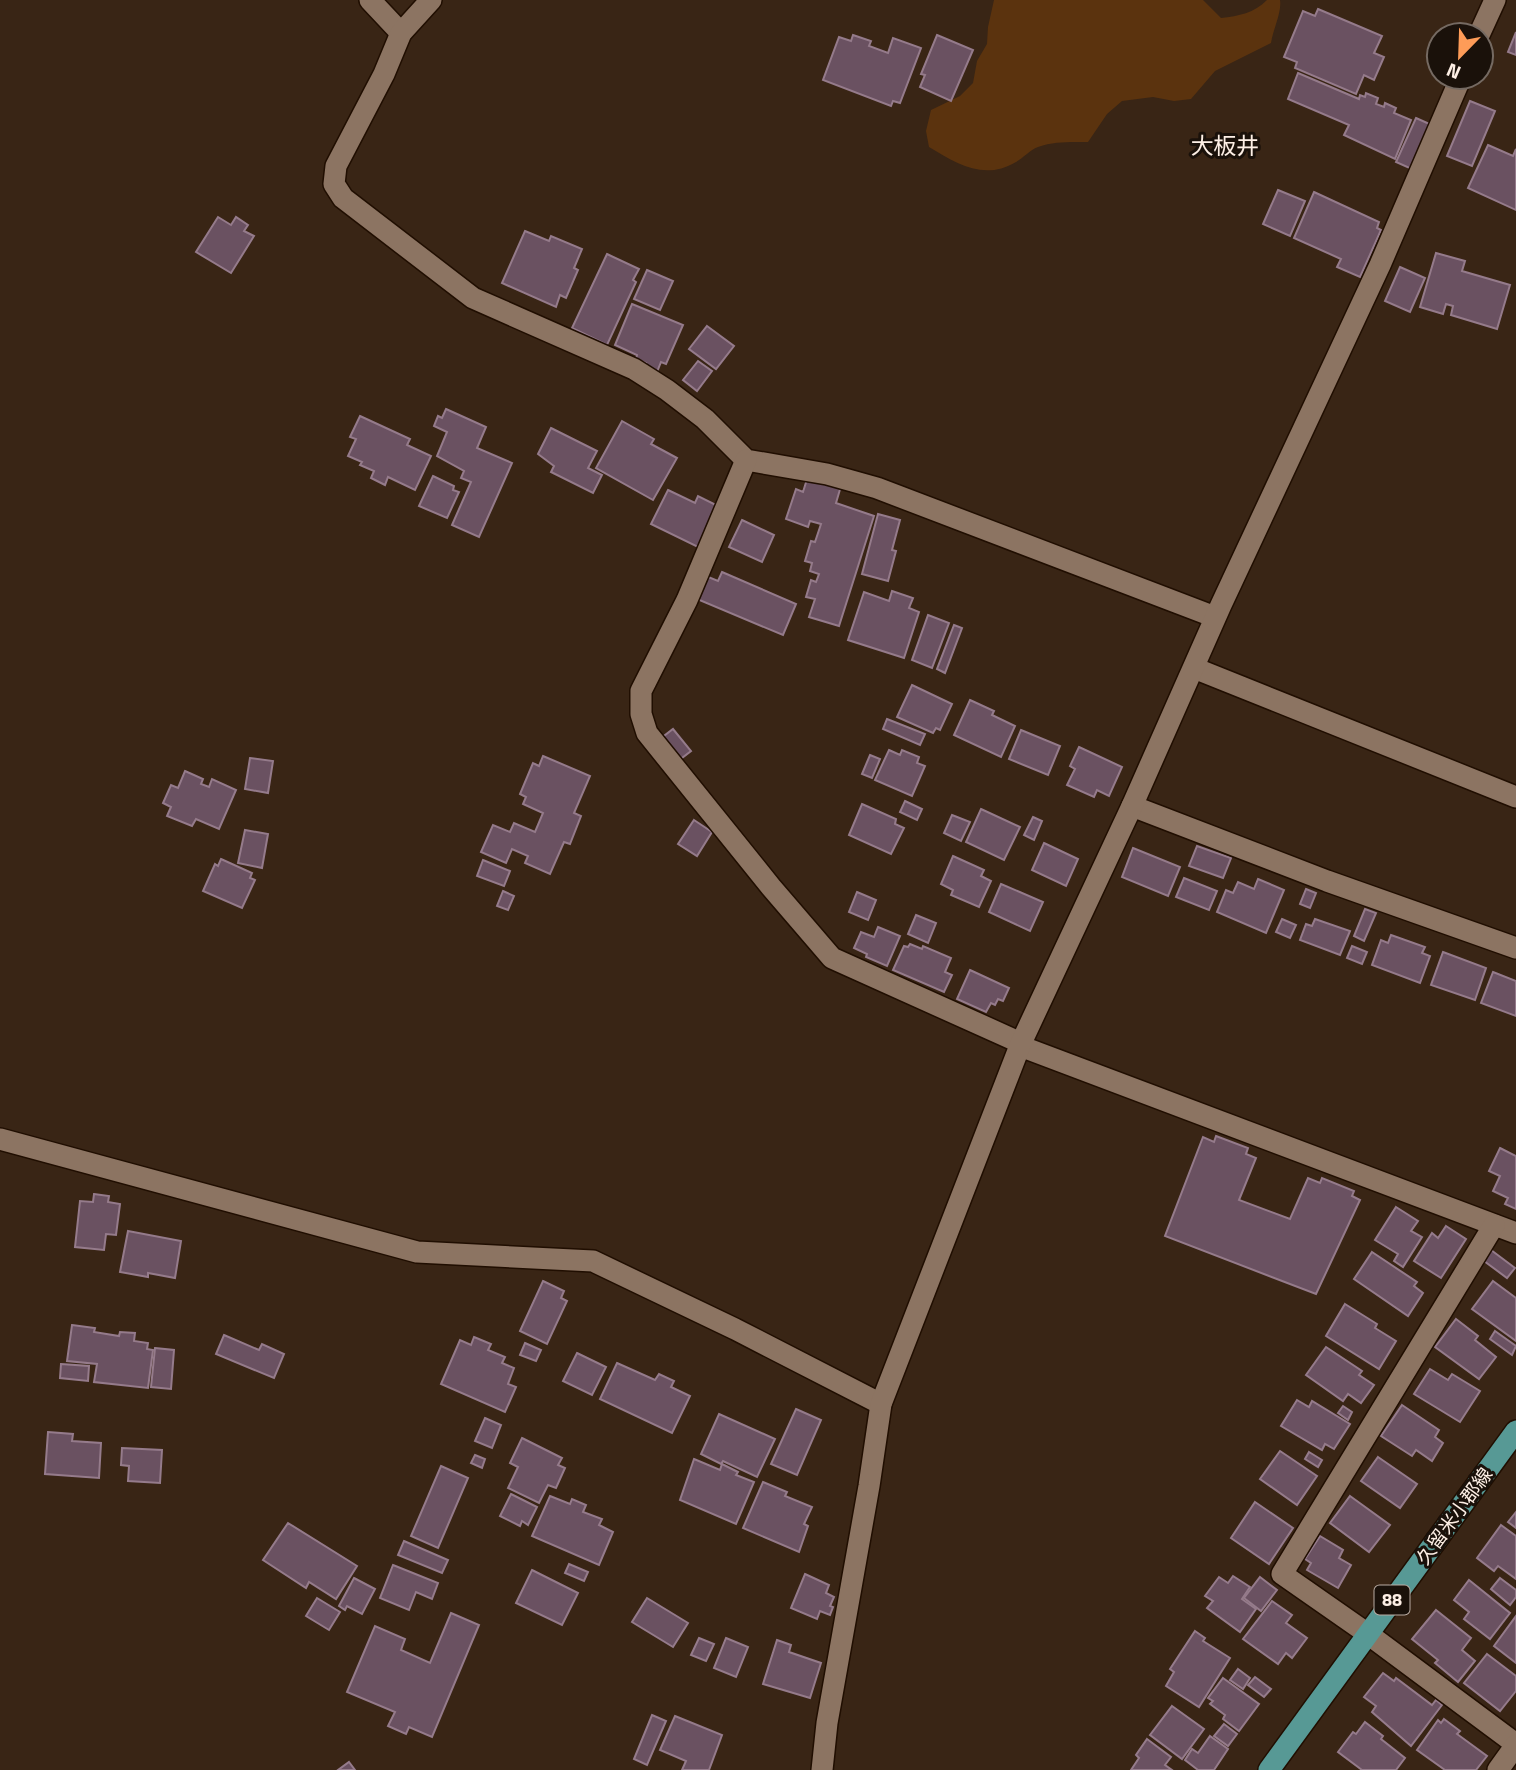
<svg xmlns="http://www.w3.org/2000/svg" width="1516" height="1770" font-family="'Titillium Web','Noto Sans JP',sans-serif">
<rect width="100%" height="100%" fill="#392515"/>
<path fill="#5b330e" d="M994,0H1203L1221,18C1239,16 1254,13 1267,0H1280C1282,12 1273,29 1271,43L1215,71L1191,99L1174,101L1153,97L1122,101L1107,114L1088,142C1071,142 1055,141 1038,147C1030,150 1023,158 1016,162C984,181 957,164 929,147L926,131L931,110L960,96L973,83L977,61L987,44L988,27Z"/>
<g fill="#6a5161" stroke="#957b8b" stroke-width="2">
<polygon points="1318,9 1382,36 1374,53 1384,57 1374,80 1364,75 1356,94 1295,68 1297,62 1284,57 1303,11 1315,16"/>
<polygon points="1516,32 1516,55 1508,52"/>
<polygon points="853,35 871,41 869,46 888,53 893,38 921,48 900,103 893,101 891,106 823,80 839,37 851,41"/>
<polygon points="937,35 973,50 951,101 920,87 925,75 921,74"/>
<polygon points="1298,73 1359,99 1360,95 1365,97 1366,93 1378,98 1376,104 1384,107 1385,103 1396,108 1394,113 1411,120 1395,159 1344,135 1349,125 1288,99"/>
<polygon points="1470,101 1495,111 1472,166 1447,156"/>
<polygon points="1416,118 1434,126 1414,170 1396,162"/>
<polygon points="1488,145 1513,156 1516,149 1516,210 1468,188"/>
<polygon points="1278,190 1305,201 1290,236 1263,224"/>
<polygon points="1314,192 1379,222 1377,228 1381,230 1360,277 1337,267 1341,259 1294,238"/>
<polygon points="218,217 231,225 236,217 248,225 244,231 254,236 231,273 196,252"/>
<polygon points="525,231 549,241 551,236 582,249 574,268 578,270 566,298 560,295 556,307 502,283"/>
<polygon points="1436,253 1465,261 1462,271 1510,285 1497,329 1451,315 1453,306 1446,304 1443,314 1420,307"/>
<polygon points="607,254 639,269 633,280 636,282 607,345 572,328"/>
<polygon points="1400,267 1425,278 1410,312 1385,301"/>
<polygon points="647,270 673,281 660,310 634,299"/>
<polygon points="632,304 683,325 666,364 661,362 657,372 644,367 646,363 636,359 637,355 615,345"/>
<polygon points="707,326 734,346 716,369 689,349"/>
<polygon points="698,361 712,371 697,391 683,380"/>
<polygon points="446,409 486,427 477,448 512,463 479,537 452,525 471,482 461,478 464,471 437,456 447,432 434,426 438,416 442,418"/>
<polygon points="360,416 410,439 407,445 431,456 415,490 388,477 385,485 371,478 374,471 360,465 362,462 348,456 356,439 350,437"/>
<polygon points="622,421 654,439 651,444 677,458 653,500 596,468"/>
<polygon points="551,428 597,451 588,468 602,475 593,493 551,472 554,466 538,454"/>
<polygon points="433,476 454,486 453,490 459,492 447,518 419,506"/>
<polygon points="808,476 841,486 836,503 874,516 839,626 809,617 815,599 806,597 811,580 816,582 819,574 810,571 812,563 805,561 811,541 815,542 821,524 810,521 808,527 786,519 796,489 803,492"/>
<polygon points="668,490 695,503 698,496 720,507 700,548 651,524"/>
<polygon points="878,514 900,520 892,550 896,551 888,581 862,574"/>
<polygon points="742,520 774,535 762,562 729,547"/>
<polygon points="722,572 796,604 783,635 697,599 706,576 718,581"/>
<polygon points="892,591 913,598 909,608 919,612 904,658 848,640 864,592 889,601"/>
<polygon points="928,615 949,623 932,668 912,660"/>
<polygon points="954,625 962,628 945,673 937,669"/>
<polygon points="912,685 952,704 940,730 936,728 933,733 897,717"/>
<polygon points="970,700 994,711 992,715 1015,726 1001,757 954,735"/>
<polygon points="887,719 925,734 920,745 883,729"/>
<polygon points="673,729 691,751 678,761 660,739"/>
<polygon points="1021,730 1060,746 1048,775 1009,759"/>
<polygon points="1079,747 1122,767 1109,796 1097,790 1094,797 1067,785 1075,769 1070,766"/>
<polygon points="889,750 900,755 902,750 919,757 917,763 925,766 912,796 875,780"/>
<polygon points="870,755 880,759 872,778 862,774"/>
<polygon points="543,756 590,776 574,813 581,816 570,844 564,842 550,874 525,863 528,856 512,849 506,863 481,852 493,825 510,832 514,823 535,832 543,813 523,804 526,797 520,794 533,763 539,766"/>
<polygon points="250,758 273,761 268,793 245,789"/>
<polygon points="185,771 203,779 201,784 209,787 212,779 236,790 219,829 196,819 192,826 167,816 171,807 163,803 171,785 178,788"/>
<polygon points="905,801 922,809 917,820 900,812"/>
<polygon points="862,804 896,819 895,824 904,828 891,854 849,835"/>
<polygon points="981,809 1020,827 1004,860 966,842"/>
<polygon points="952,815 970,822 961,841 944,833"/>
<polygon points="1033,817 1042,821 1034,840 1024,835"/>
<polygon points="694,820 712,832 697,856 678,844"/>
<polygon points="245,830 268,834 262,868 238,863"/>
<polygon points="1044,843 1078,859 1066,886 1032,870"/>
<polygon points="1197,846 1231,858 1223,878 1189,866"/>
<polygon points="1133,848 1180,867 1168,896 1122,877"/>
<polygon points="953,856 984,870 981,876 991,881 979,907 951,895 953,890 941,884"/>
<polygon points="221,859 252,873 250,878 255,880 242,908 203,891 215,864 218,866"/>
<polygon points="483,860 510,871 504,886 477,876"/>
<polygon points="1184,878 1217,891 1209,910 1176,897"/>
<polygon points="1258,879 1284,890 1266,933 1217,912 1226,890 1233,893 1238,882 1254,889"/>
<polygon points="1001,884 1043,902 1030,931 989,912"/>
<polygon points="1306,889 1316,893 1310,908 1300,904"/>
<polygon points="503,891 514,896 508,910 497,906"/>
<polygon points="857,892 876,900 868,920 849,912"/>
<polygon points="1365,909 1376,913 1364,941 1354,936"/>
<polygon points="916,915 936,923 928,943 908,934"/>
<polygon points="1282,919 1296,925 1290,938 1276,932"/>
<polygon points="1315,919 1350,931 1340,955 1300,940 1306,924 1312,926"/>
<polygon points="878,927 900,936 887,966 866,957 867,954 854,948 861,932 874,937"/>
<polygon points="1391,935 1425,947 1422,953 1430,956 1420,983 1372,965 1381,940 1388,943"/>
<polygon points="910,944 922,949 923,946 951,958 945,972 952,975 944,992 893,970 904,946 908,947"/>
<polygon points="1352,946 1367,952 1362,964 1347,958"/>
<polygon points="1443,952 1486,968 1475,1000 1431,985"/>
<polygon points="970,970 1009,988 1003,1001 998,999 995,1005 991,1003 986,1012 957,999"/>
<polygon points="1493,972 1516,981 1516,1016 1481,1003"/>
<polygon points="1216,1136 1248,1148 1246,1154 1256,1158 1239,1200 1290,1219 1308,1178 1320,1183 1322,1178 1354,1191 1352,1196 1360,1200 1316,1294 1165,1236 1203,1137 1214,1142"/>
<polygon points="1500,1148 1516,1156 1516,1209 1505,1204 1508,1198 1493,1191 1500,1176 1489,1171"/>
<polygon points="94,1194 109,1196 108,1202 120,1204 116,1235 106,1234 104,1250 75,1247 80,1201 93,1202"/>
<polygon points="1396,1207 1418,1221 1411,1231 1422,1237 1403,1267 1394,1261 1398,1254 1375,1240"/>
<polygon points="1446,1226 1466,1239 1441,1278 1414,1261 1432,1233 1438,1238"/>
<polygon points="128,1231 181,1241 175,1278 148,1273 148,1277 120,1272"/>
<polygon points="1491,1250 1515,1268 1507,1278 1484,1261"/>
<polygon points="1372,1252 1417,1282 1414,1286 1423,1293 1408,1316 1354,1279"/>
<polygon points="543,1281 564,1291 561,1298 567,1301 547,1344 520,1331"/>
<polygon points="1493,1281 1516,1298 1516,1341 1472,1309"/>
<polygon points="1345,1304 1377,1324 1375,1328 1396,1341 1379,1369 1326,1336"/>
<polygon points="1456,1319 1478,1336 1475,1340 1496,1357 1479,1379 1435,1347"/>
<polygon points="72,1325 95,1328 94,1332 119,1336 120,1332 135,1333 134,1341 148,1343 147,1349 153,1350 148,1388 94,1382 97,1364 67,1361"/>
<polygon points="1495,1331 1516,1346 1512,1355 1490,1339"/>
<polygon points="224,1335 259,1350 262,1344 284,1354 274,1378 216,1354"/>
<polygon points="474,1337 491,1344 488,1350 505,1357 502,1363 514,1368 508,1384 516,1387 505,1412 441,1384 460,1340 471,1345"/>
<polygon points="525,1343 541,1350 536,1361 520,1355"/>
<polygon points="1326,1347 1362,1371 1359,1375 1374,1385 1361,1403 1348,1394 1343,1401 1306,1375"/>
<polygon points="155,1348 174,1350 171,1389 151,1387"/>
<polygon points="577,1353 606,1367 592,1395 563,1381"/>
<polygon points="617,1363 655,1380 659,1374 674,1381 671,1387 690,1396 672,1433 600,1399"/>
<polygon points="61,1364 89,1366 88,1381 60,1378"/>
<polygon points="1430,1369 1448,1380 1452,1374 1480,1391 1460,1422 1414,1394"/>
<polygon points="1297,1400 1309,1407 1312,1401 1350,1424 1334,1449 1325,1444 1322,1450 1281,1426"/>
<polygon points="1402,1405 1439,1430 1435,1437 1443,1443 1432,1461 1416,1450 1412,1456 1381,1436"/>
<polygon points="1343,1406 1352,1412 1348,1420 1338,1413"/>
<polygon points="796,1409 821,1420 797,1475 771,1464"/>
<polygon points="719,1414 775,1439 757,1477 723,1461 721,1464 701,1454"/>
<polygon points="485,1418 501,1425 492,1448 475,1441"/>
<polygon points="48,1432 73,1434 72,1441 101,1443 99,1478 45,1474"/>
<polygon points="522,1438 562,1458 558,1465 565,1468 556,1488 548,1485 539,1503 508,1488 518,1467 510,1463"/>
<polygon points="122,1448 162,1450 160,1483 128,1481 129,1466 121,1465"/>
<polygon points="1280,1451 1317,1476 1297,1505 1260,1479"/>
<polygon points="1309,1452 1322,1460 1318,1467 1305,1459"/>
<polygon points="475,1455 485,1459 482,1468 471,1463"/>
<polygon points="1378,1457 1417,1484 1400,1508 1361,1481"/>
<polygon points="694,1459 720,1470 722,1464 738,1472 736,1475 754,1482 736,1524 680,1500"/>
<polygon points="441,1466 468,1478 438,1548 411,1536"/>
<polygon points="763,1482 787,1492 785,1496 812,1507 804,1524 808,1526 799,1552 743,1528"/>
<polygon points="511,1494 537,1507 528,1525 522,1521 520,1526 500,1516"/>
<polygon points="550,1496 570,1504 572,1499 586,1505 583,1512 602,1519 599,1525 613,1532 599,1565 532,1536"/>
<polygon points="1350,1496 1390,1525 1369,1552 1330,1523"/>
<polygon points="1255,1502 1293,1528 1269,1564 1231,1538"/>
<polygon points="1516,1512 1516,1528 1508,1522"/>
<polygon points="288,1523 357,1566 336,1599 309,1582 306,1588 263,1560"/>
<polygon points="1501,1525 1516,1536 1516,1579 1498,1566 1494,1571 1477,1558"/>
<polygon points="1320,1536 1343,1550 1339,1558 1351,1565 1338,1588 1307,1570 1311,1563 1305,1559"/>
<polygon points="404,1541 448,1560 442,1573 398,1555"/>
<polygon points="569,1564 588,1572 584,1581 565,1573"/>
<polygon points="393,1565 438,1583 432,1599 416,1592 409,1610 380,1598"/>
<polygon points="532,1570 578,1593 562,1625 516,1603"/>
<polygon points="805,1574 829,1585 826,1593 834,1597 830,1606 833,1607 830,1615 820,1611 817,1619 791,1608"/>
<polygon points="1233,1576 1250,1587 1242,1599 1256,1609 1240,1632 1207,1608 1213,1601 1205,1596 1219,1577 1228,1583"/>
<polygon points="1260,1577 1277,1590 1261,1611 1244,1598"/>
<polygon points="354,1578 375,1589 362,1614 347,1606 345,1610 339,1606"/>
<polygon points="1500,1578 1516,1590 1516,1597 1510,1605 1491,1589"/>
<polygon points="1469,1580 1510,1613 1490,1639 1464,1619 1469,1612 1454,1600"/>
<polygon points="317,1598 340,1612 329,1630 306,1616"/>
<polygon points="647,1598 688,1623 673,1647 632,1622"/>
<polygon points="1272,1601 1292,1615 1286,1623 1307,1638 1292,1658 1286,1653 1278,1664 1243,1639"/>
<polygon points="1436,1610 1471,1638 1462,1650 1475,1661 1458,1682 1435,1663 1438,1660 1412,1639"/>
<polygon points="451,1613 479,1625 432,1737 409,1727 406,1734 388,1726 395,1712 347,1692 375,1626 405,1639 401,1650 430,1663"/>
<polygon points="1516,1616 1516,1663 1494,1646"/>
<polygon points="1195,1631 1205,1638 1203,1641 1230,1658 1199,1707 1166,1686 1174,1672 1170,1669"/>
<polygon points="699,1638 714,1644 706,1661 691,1655"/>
<polygon points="726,1638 748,1647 736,1677 714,1668"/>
<polygon points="777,1640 791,1645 789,1652 821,1663 810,1698 763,1684"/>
<polygon points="1487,1654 1516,1676 1516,1691 1500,1711 1464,1683"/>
<polygon points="1238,1669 1250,1678 1243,1689 1230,1680"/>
<polygon points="1383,1673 1394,1681 1396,1678 1432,1705 1436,1700 1442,1705 1411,1746 1372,1712 1376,1706 1364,1697"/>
<polygon points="1255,1677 1271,1689 1264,1697 1248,1685"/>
<polygon points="1223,1678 1259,1704 1239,1731 1223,1719 1225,1715 1210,1704 1213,1701 1208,1698"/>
<polygon points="1172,1706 1204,1729 1182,1759 1150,1735"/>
<polygon points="652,1715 666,1721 647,1765 634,1759"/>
<polygon points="675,1716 722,1735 709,1770 682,1770 686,1761 660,1750"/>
<polygon points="1444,1719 1460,1731 1457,1734 1487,1756 1476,1770 1445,1770 1417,1750 1438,1720 1441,1723"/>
<polygon points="1365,1722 1383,1736 1381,1739 1405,1758 1396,1770 1362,1770 1338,1752 1353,1732 1356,1734"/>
<polygon points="1224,1724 1237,1734 1228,1746 1214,1736"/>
<polygon points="1210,1736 1228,1749 1214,1770 1198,1770 1185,1760 1192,1749 1198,1753"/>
<polygon points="1147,1739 1171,1757 1165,1765 1172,1770 1131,1770 1139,1758 1136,1755"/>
<polygon points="349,1762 355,1770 338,1770"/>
</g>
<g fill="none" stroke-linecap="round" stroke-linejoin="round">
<defs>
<g id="street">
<polyline points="370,0 401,33"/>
<polyline points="431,0 401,33 384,74 336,166 334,184 343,198 473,298 634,369 667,390 705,419 746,460 827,474 877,488 1215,617"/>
<polyline points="1479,35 1495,0"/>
<polyline points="746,460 687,600 641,691 641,714 647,733 771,887 832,958 1021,1043"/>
<polyline points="1194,668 1516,797"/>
<polyline points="1132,806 1327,881 1516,948"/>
<polyline points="1020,1046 1516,1233"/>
<polyline points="0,1139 417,1252 593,1261 735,1329 881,1404"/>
<polyline points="1494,1225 1282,1574 1368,1634 1516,1744"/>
<polyline points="822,1770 827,1723 869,1486 881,1404 1021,1043 1132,806 1221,605 1380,265 1461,77"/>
<polyline points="1498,1770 1516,1745"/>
</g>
<polyline id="primary" points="1269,1770 1516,1431"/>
</defs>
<use href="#street" stroke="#200e01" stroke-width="24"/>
<use href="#primary" stroke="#200e01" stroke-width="24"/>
<use href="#street" stroke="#8c7462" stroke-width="21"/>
<use href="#primary" stroke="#579995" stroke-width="21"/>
</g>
<g text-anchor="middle" stroke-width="6" stroke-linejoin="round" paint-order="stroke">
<rect fill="#1a110a" stroke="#b9aca3" stroke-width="2" x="1374.5" y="1585.5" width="35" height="29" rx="5"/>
<g font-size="18" font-weight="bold" fill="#fdefe5">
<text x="1392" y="1606">88</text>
</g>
<g font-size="19" fill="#fdefe5" stroke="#1a110a">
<text transform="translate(1454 1516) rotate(-54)" y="7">久留米小郡線</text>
</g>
<g font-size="23" fill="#fdefe5" stroke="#1a110a">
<text x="1225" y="154">大板井</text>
</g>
</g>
<g transform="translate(1460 56) rotate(203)"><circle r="33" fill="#1a110a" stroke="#756a62" stroke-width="2"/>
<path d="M0-5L12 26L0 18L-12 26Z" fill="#fe9c58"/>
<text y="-10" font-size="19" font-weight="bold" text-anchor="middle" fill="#fdefe5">N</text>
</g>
</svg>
